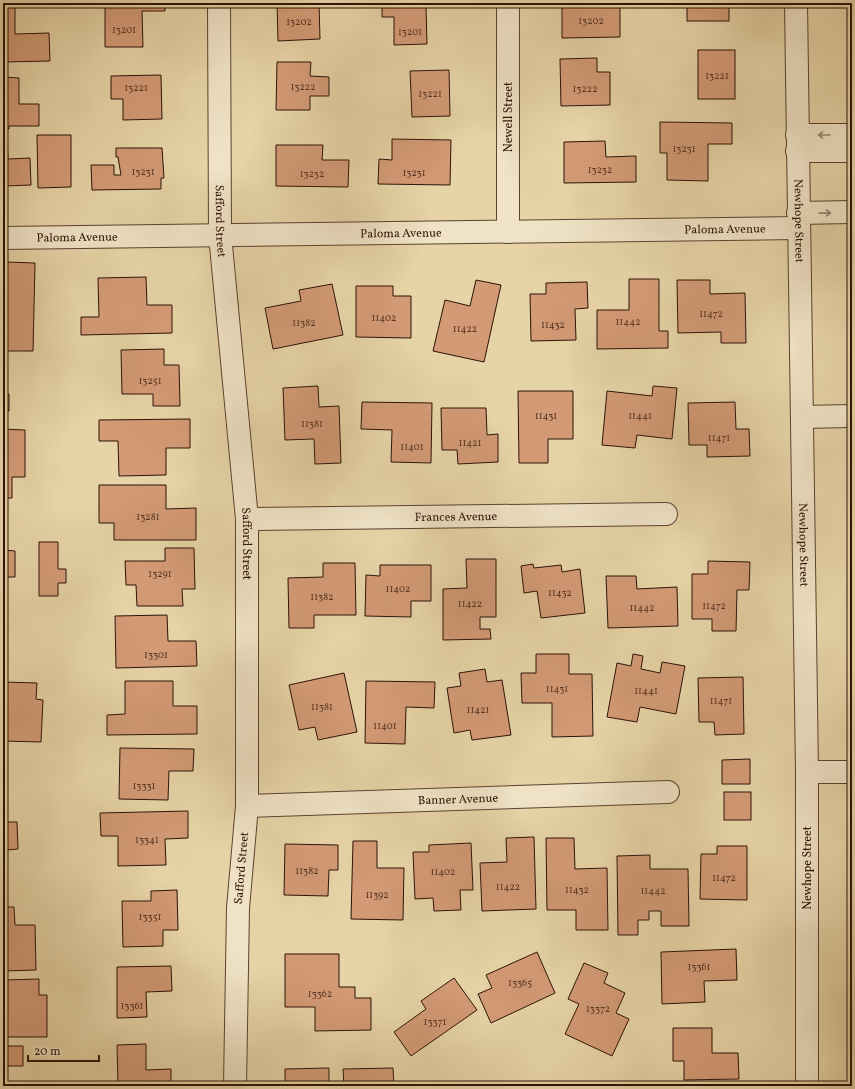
<svg xmlns="http://www.w3.org/2000/svg" width="855" height="1089" font-family="Vollkorn,serif">
<rect width="100%" height="100%" fill="#e6d3a6"/>
<filter id="stains"><feTurbulence type="fractalNoise" baseFrequency=".005" numOctaves="4"/><feColorMatrix values="0 0 0 0 .2 0 0 0 0 .09 0 0 0 0 .02 0 0 0 .5 -.17"/></filter>
<radialGradient id="worn" r=".72"><stop offset=".6" stop-color="#630" stop-opacity="0"/><stop offset="1" stop-color="#630" stop-opacity=".3"/></radialGradient>
<g fill="#d29a75" stroke="#2d1206">
<polygon points="3,3 15,3 15,34 49,33 50,61 3,62"/>
<polygon points="105,3 165,3 165,11 142,11 143,47 105,47"/>
<polygon points="277,3 319,3 320,39 278,41"/>
<polygon points="382,3 450,3 450,7 426,7 427,44 394,45 394,17 382,17"/>
<polygon points="562,3 620,3 620,37 562,38"/>
<rect x="687" y="3" width="42" height="18"/>
<rect x="698" y="50" width="37" height="49"/>
<polygon points="597,58 597,72 610,72 610,105 561,106 560,59"/>
<polygon points="277,62 311,62 310,76 329,77 329,96 310,96 310,110 276,110"/>
<polygon points="449,70 450,116 412,117 410,71"/>
<polygon points="161,75 162,119 123,120 123,99 111,99 111,76"/>
<polygon points="3,77 19,78 19,104 39,104 39,126 9,126 9,129 3,129"/>
<polygon points="660,122 732,123 732,144 708,144 708,181 667,180 667,153 660,153"/>
<polygon points="37,135 71,135 71,187 38,188"/>
<polygon points="3,138 7,138 8,159 30,158 31,185 3,186"/>
<polygon points="392,139 451,140 450,185 378,184 379,159 392,160"/>
<polygon points="605,141 606,157 636,156 636,182 564,183 564,142"/>
<polygon points="276,145 323,145 322,160 349,160 348,187 276,186"/>
<polygon points="116,148 162,148 164,178 161,178 161,189 92,190 91,165 114,165 114,175 121,175 118,157 116,157"/>
<polygon points="7,262 35,263 33,351 5,351"/>
<polygon points="146,277 147,305 172,305 172,333 81,335 81,317 99,317 98,278"/>
<polygon points="629,279 659,279 659,331 668,331 668,348 597,349 597,310 629,310"/>
<polygon points="476,280 501,285 484,362 433,351 445,300 470,306"/>
<polygon points="677,280 710,280 710,294 745,293 746,343 721,343 721,332 678,333"/>
<polygon points="587,282 588,308 575,309 576,340 531,341 530,294 546,294 546,283"/>
<polygon points="332,284 343,335 273,349 265,308 301,301 299,290"/>
<polygon points="356,286 393,286 393,296 411,296 411,338 356,337"/>
<polygon points="164,349 164,365 179,365 180,406 153,406 153,394 122,394 121,350"/>
<polygon points="318,386 319,407 339,406 341,463 315,464 314,439 285,440 283,388"/>
<polygon points="653,386 677,388 672,439 637,435 635,448 602,445 607,391 652,396"/>
<polygon points="518,391 573,391 573,439 548,439 548,463 519,463"/>
<polygon points="3,394 9,394 9,411 3,412"/>
<polygon points="362,402 432,403 431,463 391,462 392,430 361,429"/>
<polygon points="735,402 736,429 749,429 750,456 707,457 707,445 689,445 688,403"/>
<polygon points="441,408 486,408 487,435 498,434 498,462 458,464 457,450 442,450"/>
<polygon points="190,419 190,448 166,448 166,475 119,476 118,441 99,441 99,420"/>
<polygon points="3,429 25,430 25,477 12,477 12,498 3,498"/>
<polygon points="99,485 166,485 166,509 196,508 196,540 114,540 114,523 99,523"/>
<polygon points="39,542 58,542 58,569 66,569 66,583 58,583 58,596 39,596"/>
<polygon points="165,548 194,548 195,589 182,589 183,606 137,606 136,585 126,585 125,561 165,561"/>
<polygon points="3,550 15,551 15,577 3,577"/>
<polygon points="466,559 496,559 496,617 480,617 480,629 490,629 491,639 443,640 443,589 467,588"/>
<polygon points="708,561 750,562 749,590 737,590 736,631 712,631 712,619 692,619 692,574 708,574"/>
<polygon points="323,563 355,563 356,615 314,615 314,628 289,628 288,578 323,577"/>
<polygon points="533,564 534,568 561,565 562,572 580,569 585,613 541,618 537,591 524,593 521,566"/>
<polygon points="380,565 431,565 431,601 411,601 411,617 365,616 366,575 380,576"/>
<polygon points="606,576 636,576 637,589 677,587 678,626 608,628"/>
<polygon points="167,615 168,641 196,641 197,666 116,668 115,616"/>
<polygon points="536,654 569,654 569,674 592,674 593,736 552,737 552,703 522,703 521,673 536,673"/>
<polygon points="633,654 643,656 641,669 660,673 662,662 685,666 676,714 640,707 637,722 607,717 617,663 631,666"/>
<polygon points="485,669 487,682 502,680 511,735 472,740 470,730 454,733 447,688 461,686 459,673"/>
<polygon points="344,673 357,732 318,740 315,727 299,730 289,685"/>
<polygon points="743,677 744,734 715,735 714,722 699,722 698,678"/>
<polygon points="125,681 173,681 173,706 197,706 197,734 107,735 107,715 125,714"/>
<polygon points="366,681 435,682 434,708 406,707 405,744 365,743"/>
<polygon points="3,682 37,683 36,699 43,700 41,742 3,741"/>
<polygon points="120,748 194,749 193,771 169,771 168,800 119,799"/>
<polygon points="750,759 750,784 722,784 722,760"/>
<rect x="3" y="780" width="3" height="26"/>
<rect x="724" y="792" width="27" height="28"/>
<polygon points="188,811 188,838 165,839 166,865 118,866 118,836 101,836 100,813"/>
<polygon points="3,822 17,822 18,849 7,850 7,894 3,894"/>
<polygon points="534,837 536,909 482,911 480,863 507,862 506,838"/>
<polygon points="546,838 574,838 575,869 607,868 608,930 576,930 576,910 547,910"/>
<polygon points="353,841 377,841 377,868 404,868 403,920 351,919"/>
<polygon points="471,843 473,890 460,890 461,910 434,911 433,898 415,899 413,852 429,852 429,845"/>
<polygon points="285,844 338,845 338,870 329,870 328,896 284,895"/>
<polygon points="717,846 747,846 747,900 700,899 701,854 717,854"/>
<polygon points="650,855 650,869 688,869 689,926 661,926 661,911 649,911 649,920 638,920 638,935 618,935 617,856"/>
<polygon points="177,890 178,930 163,930 163,946 123,947 122,901 151,901 151,891"/>
<polygon points="3,907 14,907 15,925 35,925 36,970 3,971"/>
<polygon points="736,949 737,980 704,981 705,1002 662,1004 661,952"/>
<polygon points="537,952 555,993 491,1023 478,994 492,988 486,975"/>
<polygon points="285,954 339,954 339,987 355,987 355,998 371,998 371,1030 315,1031 315,1007 285,1007"/>
<polygon points="584,963 608,973 604,983 625,993 616,1013 629,1019 612,1056 565,1034 579,1004 568,999"/>
<polygon points="171,966 172,991 146,992 147,1017 117,1018 117,967"/>
<polygon points="454,978 477,1010 411,1056 394,1032 426,1009 421,1001"/>
<polygon points="39,979 39,995 47,995 47,1037 3,1037 3,980"/>
<polygon points="673,1028 712,1028 712,1053 738,1053 739,1079 684,1080 684,1061 673,1061"/>
<polygon points="146,1044 146,1070 171,1069 171,1086 118,1086 117,1045"/>
<polygon points="3,1046 23,1046 23,1066 4,1066 4,1086"/>
<polygon points="329,1068 329,1086 285,1086 285,1069"/>
<polygon points="393,1068 394,1086 344,1086 343,1069"/>
<polygon points="413,1083 444,1084 444,1086 413,1086"/>
<polygon points="621,1083 621,1086 594,1086 594,1084"/>
</g>
<g fill="none" stroke-linecap="round" stroke-linejoin="round">
<defs>
<g id="minor">
<path id="s1" d="M219,3L220,235L247,519V806L238,908L235,1086"/>
<polyline points="508,3 508,232"/>
<path id="s2" d="M796,3L807,772V1086"/>
<polyline points="797,135 852,135"/>
<polyline points="797,151 852,151"/>
<polyline points="798,213 852,212"/>
<path id="s3" d="M3,238L798,228"/>
<polyline points="802,417 852,416"/>
<path id="s4" d="M247,519L666,514"/>
<polyline points="807,772 852,772"/>
<path id="s5" d="M247,806L668,792"/>
</g>
</defs>
<use href="#minor" stroke="#5b422e" stroke-width="24"/>
<use href="#minor" stroke="#efe2c5" stroke-width="22"/>
</g>
<defs><path id="oneway-shaft" d="M-6 0H5M1.5-3L5.5 0L1.5 3" fill="none" stroke-width="1.6" stroke-linecap="round" stroke-linejoin="round"/></defs>
<g stroke="#98846f">
<use href="#oneway-shaft" transform="translate(824 135) rotate(180)"/>
<use href="#oneway-shaft" transform="translate(825 213) rotate(-1)"/>
</g>
<g text-anchor="middle" stroke-width="4" stroke-linejoin="round" paint-order="stroke">
<g font-size="10" fill="#563422">
<text x="591" y="24">13202</text>
<text x="299" y="25">13202</text>
<text x="124" y="33">13201</text>
<text x="410" y="35">13201</text>
<text x="717" y="79">13221</text>
<text x="303" y="90">13222</text>
<text x="136" y="91">13221</text>
<text x="585" y="92">13222</text>
<text x="430" y="97">13221</text>
<text x="684" y="152">13231</text>
<text x="600" y="173">13232</text>
<text x="143" y="175">13231</text>
<text x="414" y="176">13231</text>
<text x="312" y="177">13232</text>
<text x="711" y="317">11472</text>
<text x="384" y="321">11402</text>
<text x="628" y="325">11442</text>
<text x="304" y="326">11382</text>
<text x="553" y="328">11432</text>
<text x="465" y="332">11422</text>
<text x="150" y="384">13251</text>
<text x="546" y="419">11431</text>
<text x="640" y="419">11441</text>
<text x="312" y="427">11381</text>
<text x="719" y="441">11471</text>
<text x="470" y="446">11421</text>
<text x="412" y="450">11401</text>
<text x="148" y="520">13281</text>
<text x="160" y="577">13291</text>
<text x="398" y="592">11402</text>
<text x="560" y="596">11432</text>
<text x="322" y="600">11382</text>
<text x="470" y="607">11422</text>
<text x="714" y="609">11472</text>
<text x="642" y="611">11442</text>
<text x="156" y="658">13301</text>
<text x="557" y="692">11431</text>
<text x="646" y="694">11441</text>
<text x="721" y="704">11471</text>
<text x="322" y="710">11381</text>
<text x="478" y="713">11421</text>
<text x="385" y="729">11401</text>
<text x="144" y="789">13331</text>
<text x="147" y="843">13341</text>
<text x="307" y="874">11382</text>
<text x="443" y="875">11402</text>
<text x="724" y="881">11472</text>
<text x="508" y="890">11422</text>
<text x="577" y="893">11432</text>
<text x="653" y="894">11442</text>
<text x="377" y="898">11392</text>
<text x="150" y="920">13351</text>
<text x="699" y="970">13361</text>
<text x="520" y="986">13365</text>
<text x="320" y="997">13362</text>
<text x="132" y="1009">13361</text>
<text x="598" y="1012">13372</text>
<text x="435" y="1025">13371</text>
</g>
<g font-size="12" fill="#2d1206" stroke="#efe2c5">
<text transform="translate(508 117) rotate(-90)" y="4">Newell Street</text>
<text dy="4" stroke="none"><textPath href="#s1" startOffset="218">Safford Street</textPath></text>
<text dy="4" stroke="none"><textPath href="#s2" startOffset="218">Newhope Street</textPath></text>
<text dy="4" stroke="none"><textPath href="#s3" startOffset="722">Paloma Avenue</textPath></text>
<text dy="4" stroke="none"><textPath href="#s3" startOffset="398">Paloma Avenue</textPath></text>
<text dy="4" stroke="none"><textPath href="#s3" startOffset="74">Paloma Avenue</textPath></text>
<text dy="4" stroke="none"><textPath href="#s4" startOffset="209">Frances Avenue</textPath></text>
<text dy="4" stroke="none"><textPath href="#s1" startOffset="542">Safford Street</textPath></text>
<text dy="4" stroke="none"><textPath href="#s2" startOffset="542">Newhope Street</textPath></text>
<text dy="4" stroke="none"><textPath href="#s5" startOffset="211">Banner Avenue</textPath></text>
<text transform="translate(241 868) rotate(-85)" y="4">Safford Street</text>
<text transform="translate(807 868) rotate(-90)" y="4">Newhope Street</text>
</g>
</g>
<rect width="855" height="1089" fill="none" stroke="#e6d3a6" stroke-width="16"/>
<rect x="4" y="4" width="847" height="1081" fill="none" stroke="#2d1206" stroke-width="2"/>
<rect x="8" y="8" width="839" height="1073" fill="none" stroke="#2d1206"/>
<path d="M28 1055v6h71v-6" fill="none" stroke="#2d1206" stroke-width="2"/>
<text x="34" y="1055" font-size="12" fill="#2d1206" stroke="#efe2c5" stroke-width="3" paint-order="stroke">20 m</text>
<rect width="100%" height="100%" filter="url(#stains)"/>
<rect width="100%" height="100%" fill="url(#worn)"/>
</svg>
